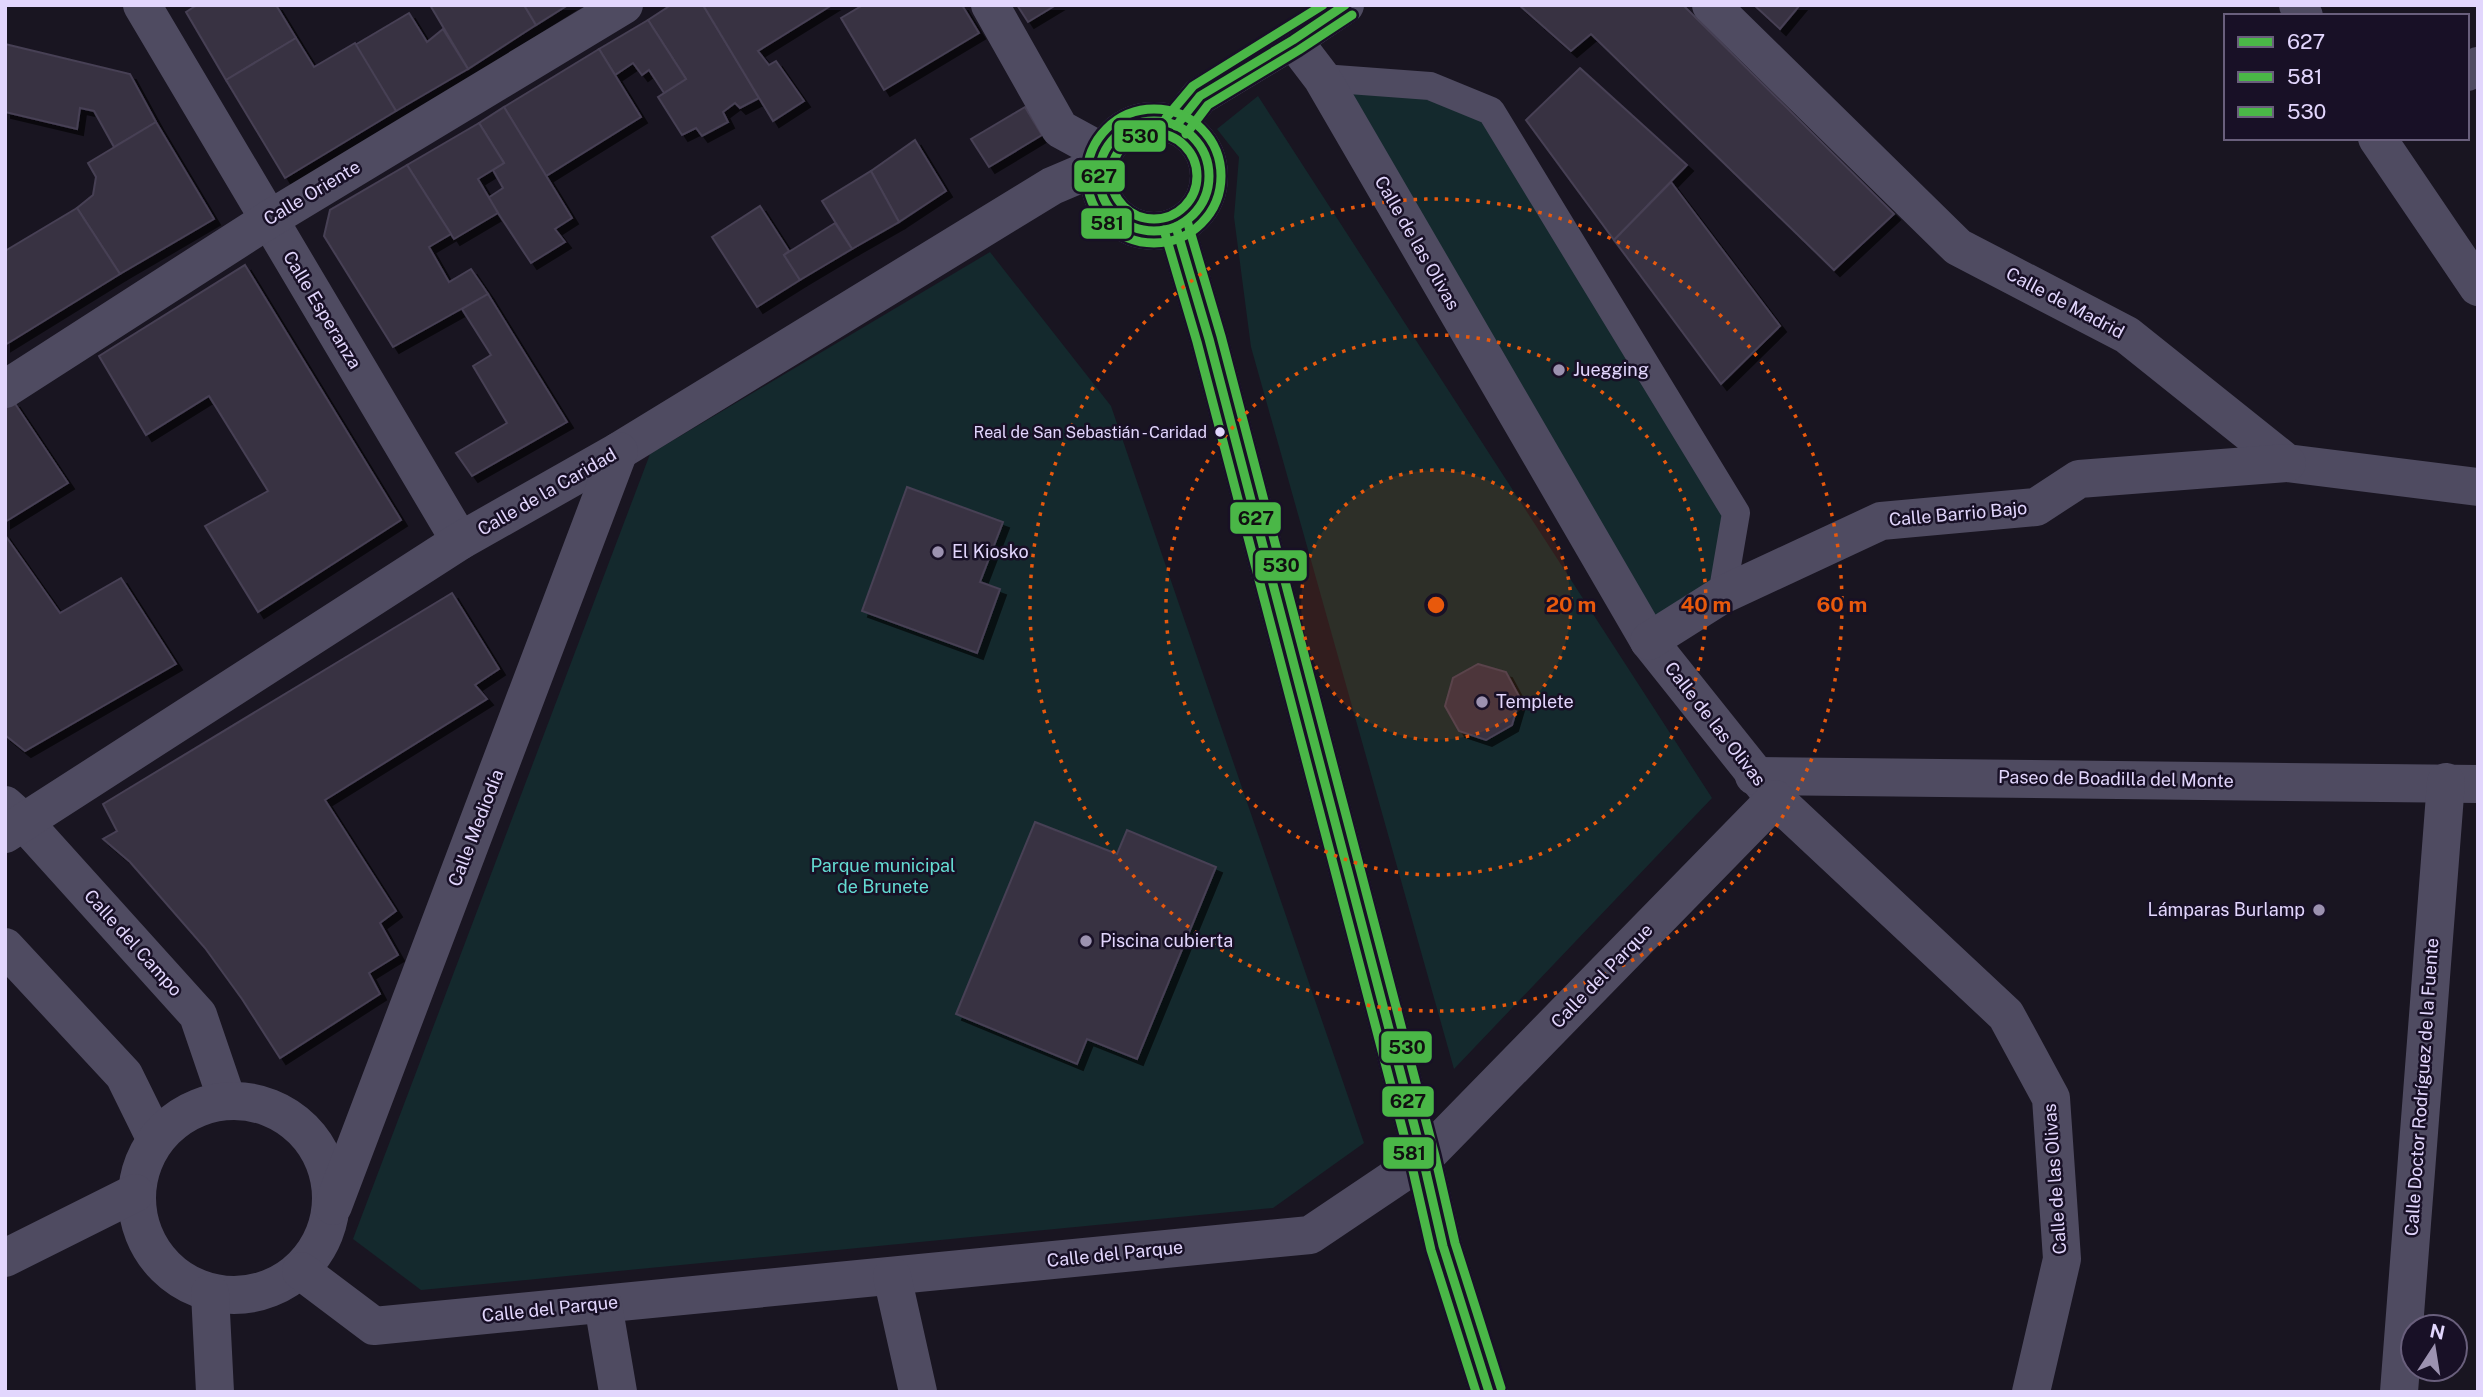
<svg xmlns="http://www.w3.org/2000/svg" width="2483" height="1397" font-family="'Public Sans',sans-serif">
<defs>
<filter id="shadow"><feDropShadow dx="6" dy="6" stdDeviation="0" flood-color="#0009"/></filter>
</defs>
<rect width="100%" height="100%" fill="#191521"/>
<g fill="#14292d">
<polygon points="1322,78 1491,111 1736,513 1722,595 1649,641"/>
<polygon points="1258,96 1712,798 1454,1069 1251,347 1234,217 1239,157 1217,129"/>
<polygon points="990,252 1111,406 1364,1143 1273,1208 421,1290 353,1239 650,454"/>
</g>
<g fill="#393343" stroke="#474054" stroke-width="2" filter="url(#shadow)">
<polygon points="197,5 276,5 296,38 226,80 186,12"/>
<polygon points="430,5 524,5 536,25 468,69"/>
<polygon points="524,5 568,5 536,25"/>
<polygon points="671,5 703,5 759,98 740,108 735,103 723,112 728,122 702,136 696,128 682,135 658,97 686,79 648,20"/>
<polygon points="703,5 832,5 758,51 769,65 776,61 804,101 773,121"/>
<polygon points="863,5 962,5 979,33 884,90 841,18"/>
<polygon points="1017,5 1056,5 1028,22"/>
<polygon points="1519,5 1683,5 1894,214 1834,270 1591,34 1571,51"/>
<polygon points="1754,5 1800,5 1780,29"/>
<polygon points="409,13 427,42 443,29 468,69 396,111 355,45"/>
<polygon points="648,20 686,79 664,93 649,70 642,75 633,63 615,75 599,49"/>
<polygon points="296,38 314,67 355,43 396,111 285,178 226,80"/>
<polygon points="5,44 130,74 156,122 114,147 94,111 80,108 77,129 5,112"/>
<polygon points="599,49 641,117 546,176 504,107"/>
<polygon points="1580,68 1687,165 1614,240 1526,120"/>
<polygon points="504,107 572,218 555,229 565,242 531,263 488,198 503,188 493,170 504,163 479,123"/>
<polygon points="1025,107 1042,135 989,167 971,139"/>
<polygon points="156,122 214,219 120,274 77,208 93,195 96,177 88,163"/>
<polygon points="479,123 504,163 478,179 498,213 454,239 407,165"/>
<polygon points="915,140 946,191 899,222 871,171"/>
<polygon points="407,165 451,234 429,247 449,282 471,269 488,294 393,347 324,236 330,210"/>
<polygon points="871,171 899,222 852,249 822,201"/>
<polygon points="1671,182 1780,326 1721,384 1614,240"/>
<polygon points="760,206 789,251 784,255 800,280 757,307 712,237"/>
<polygon points="77,208 120,274 5,345 5,251"/>
<polygon points="835,223 852,249 800,280 784,255"/>
<polygon points="245,265 401,520 258,612 205,526 268,491 209,396 146,435 99,356"/>
<polygon points="488,294 567,422 472,476 456,453 507,423 473,366 491,355 462,309"/>
<polygon points="14,402 68,483 5,522 5,408"/>
<polygon points="907,487 1003,522 980,582 1000,589 977,653 862,611"/>
<polygon points="5,535 60,613 121,578 176,664 25,751 5,735"/>
<polygon points="452,593 499,669 475,685 487,699 325,800 396,911 380,923 398,955 369,973 380,994 280,1058 242,999 205,948 130,862 103,839 117,831 103,804"/>
<polygon points="1478,664 1506,672 1520,698 1512,725 1486,740 1459,731 1445,706 1453,678"/>
<polygon points="1035,822 1117,854 1127,830 1216,867 1137,1059 1087,1039 1077,1064 956,1014"/>
</g>
<g fill="none" stroke-linecap="round" stroke-linejoin="round">
<polyline stroke="#4f4b61" stroke-width="28" points="1322,78 1430,86 1491,111 1736,513 1722,595"/>
<g stroke="#4f4b61" stroke-width="38">
<polyline points="142,5 460,541"/>
<polyline points="990,5 1060,129 1104,153"/>
<polyline points="1711,5 1958,247 2127,335 2287,463 2478,487"/>
<polyline points="2298,5 2304,16"/>
<polyline points="1293,40 1322,78 1649,641 1775,799 2006,1015 2051,1098 2062,1259 2031,1392"/>
<polyline points="2467,72 2478,66"/>
<circle cx="1154" cy="176" r="55"/>
<polyline points="1176,126 1200,96 1293,40 1345,5"/>
<polyline points="2377,138 2478,287"/>
<polyline points="1176,227 1209,339 1423,1159 1443,1246 1489,1392"/>
<polyline points="5,389 268,220 624,5"/>
<polyline points="1649,641 1722,595 1881,521 2036,507 2079,479 2287,463"/>
<polyline points="1754,776 2478,784"/>
<polyline points="5,805 23,821 198,1015 227,1100"/>
<polyline points="5,834 460,541 619,451 1052,186 1099,166"/>
<polyline points="5,947 124,1075 155,1138"/>
<circle cx="234" cy="1198" r="97"/>
<polyline points="333,1206 619,451"/>
<polyline points="5,1258 135,1193"/>
<polyline points="301,1271 374,1326 1310,1235 1423,1159 1775,799"/>
<polyline points="892,1276 918,1392"/>
<polyline points="210,1293 215,1392"/>
<polyline points="603,1304 618,1392"/>
<polyline points="2399,1392 2446,782"/>
</g>
<defs>
<g id="bus-1">
<circle cx="1154" cy="176" r="55"/>
<polyline points="1176,126 1200,96 1293,40 1345,5"/>
<polyline points="1176,227 1209,339 1423,1159 1443,1246 1489,1392"/>
</g>
<g id="bus-2">
<circle cx="1154" cy="176" r="67"/>
<polyline points="1186,134 1208,105 1299,50 1352,15"/>
<polyline points="1164,230 1197,342 1411,1162 1431,1250 1476,1392"/>
</g>
<g id="bus-3">
<polyline points="1166,118 1193,86 1323,5"/>
<circle cx="1154" cy="176" r="43"/>
<polyline points="1188,224 1221,336 1435,1156 1455,1243 1501,1388"/>
</g>
</defs>
<use href="#bus-1" stroke="#181026" stroke-width="14"/>
<use href="#bus-2" stroke="#181026" stroke-width="14"/>
<use href="#bus-3" stroke="#181026" stroke-width="14"/>
<use href="#bus-1" stroke="#4ab747" stroke-width="9"/>
<use href="#bus-2" stroke="#4ab747" stroke-width="9"/>
<use href="#bus-3" stroke="#4ab747" stroke-width="9"/>
</g>
<circle cx="1436" cy="605" r="135" fill="#e8590c" fill-opacity=".12"/>
<g fill="none" stroke="#e8590c" stroke-width="3.5" stroke-dasharray="3.5 7">
<circle cx="1436" cy="605" r="135"/>
<circle cx="1436" cy="605" r="270"/>
<circle cx="1436" cy="605" r="406"/>
</g>
<g fill="#9c92b0" stroke="#181026" stroke-width="2.5">
<circle cx="1559" cy="370" r="7"/>
<circle cx="938" cy="552" r="7"/>
<circle cx="1482" cy="702" r="7"/>
<circle cx="2319" cy="910" r="7"/>
<circle cx="1086" cy="941" r="7"/>
</g>
<circle fill="#e2d6fd" stroke="#181026" stroke-width="2.5" cx="1220" cy="432" r="6"/>
<g text-anchor="middle" stroke-width="5" stroke-linejoin="round" paint-order="stroke">
<g font-size="16" fill="#e2d6fd" stroke="#181026" text-anchor="end">
<text x="1207" y="438">Real de San Sebastián - Caridad</text>
</g>
<g font-size="18" fill="#e2d6fd" stroke="#181026">
<text transform="translate(312 193) rotate(-31)" y="6">Calle Oriente</text>
<text transform="translate(1417 243) rotate(60)" y="6">Calle de las Olivas</text>
<text transform="translate(2065 303) rotate(28)" y="6">Calle de Madrid</text>
<text transform="translate(322 310) rotate(59)" y="6">Calle Esperanza</text>
<text transform="translate(547 492) rotate(-30)" y="6">Calle de la Caridad</text>
<text transform="translate(1958 514) rotate(-5)" y="6">Calle Barrio Bajo</text>
<text transform="translate(1715 724) rotate(52)" y="6">Calle de las Olivas</text>
<text transform="translate(2116 779) rotate(1)" y="6">Paseo de Boadilla del Monte</text>
<text transform="translate(476 828) rotate(-69)" y="6">Calle Mediodía</text>
<text transform="translate(133 943) rotate(48)" y="6">Calle del Campo</text>
<text transform="translate(1602 976) rotate(-46)" y="6">Calle del Parque</text>
<text transform="translate(2422 1087) rotate(-86)" y="6">Calle Doctor Rodríguez de la Fuente</text>
<text transform="translate(2055 1179) rotate(-94)" y="6">Calle de las Olivas</text>
<text transform="translate(1115 1254) rotate(-6)" y="6">Calle del Parque</text>
<text transform="translate(550 1309) rotate(-6)" y="6">Calle del Parque</text>
</g>
<g font-size="18" fill="#e2d6fd" stroke="#181026" text-anchor="start">
<text x="1573" y="376">Juegging</text>
<text x="952" y="558">El Kiosko</text>
<text x="1496" y="708">Templete</text>
<text x="2305" y="916" text-anchor="end">Lámparas Burlamp</text>
<text x="1100" y="947">Piscina cubierta</text>
</g>
<g font-size="18" fill="#64dbd2" stroke="#181026">
<text x="883" y="872">Parque municipal<tspan x="883" dy="21">de Brunete</tspan></text>
</g>
</g>
<circle cx="1436" cy="605" r="10" fill="#e8590c" stroke="#181026" stroke-width="3.5"/>
<g font-size="21" text-anchor="middle" font-weight="bold" fill="#e8590c" stroke="#181026" stroke-width="5" stroke-linejoin="round" paint-order="stroke">
<text x="1571" y="612">20 m</text>
<text x="1706" y="612">40 m</text>
<text x="1842" y="612">60 m</text>
</g>
<g stroke="#181026" stroke-width="2.5">
<rect x="1113" y="119" width="54" height="34" rx="7" fill="#4ab747"/>
<rect x="1073" y="159" width="53" height="34" rx="7" fill="#4ab747"/>
<rect x="1080" y="207" width="53" height="33" rx="7" fill="#4ab747"/>
<rect x="1229" y="501" width="53" height="34" rx="7" fill="#4ab747"/>
<rect x="1254" y="549" width="54" height="33" rx="7" fill="#4ab747"/>
<rect x="1380" y="1030" width="53" height="34" rx="7" fill="#4ab747"/>
<rect x="1381" y="1085" width="54" height="33" rx="7" fill="#4ab747"/>
<rect x="1382" y="1136" width="53" height="34" rx="7" fill="#4ab747"/>
</g>
<g font-size="19" text-anchor="middle" font-weight="bold" fill="#111">
<text x="1140" y="143">530</text>
<text x="1099" y="183">627</text>
<text x="1107" y="230">581</text>
<text x="1256" y="525">627</text>
<text x="1281" y="572">530</text>
<text x="1407" y="1054">530</text>
<text x="1408" y="1108">627</text>
<text x="1409" y="1160">581</text>
</g>
<rect width="2483" height="1397" fill="none" stroke="#e2d6fd" stroke-width="14"/>
<rect x="2224" y="14" width="245" height="126" fill="#181026" stroke="#695f7c" stroke-width="2"/>
<rect x="2238" y="37" width="35" height="10" fill="#4ab747" stroke="#695f7c" stroke-width="2"/>
<text x="2287" y="49" font-size="21" fill="#e2d6fd">627</text>
<rect x="2238" y="72" width="35" height="10" fill="#4ab747" stroke="#695f7c" stroke-width="2"/>
<text x="2287" y="84" font-size="21" fill="#e2d6fd">581</text>
<rect x="2238" y="107" width="35" height="10" fill="#4ab747" stroke="#695f7c" stroke-width="2"/>
<text x="2287" y="119" font-size="21" fill="#e2d6fd">530</text>
<g transform="translate(2434 1348) rotate(12)"><circle r="33" fill="#181026" stroke="#695f7c" stroke-width="2"/>
<path d="M0-5L12 26L0 18L-12 26Z" fill="#9c92b0"/>
<text y="-10" font-size="19" font-weight="bold" text-anchor="middle" fill="#e2d6fd">N</text>
</g>
</svg>
